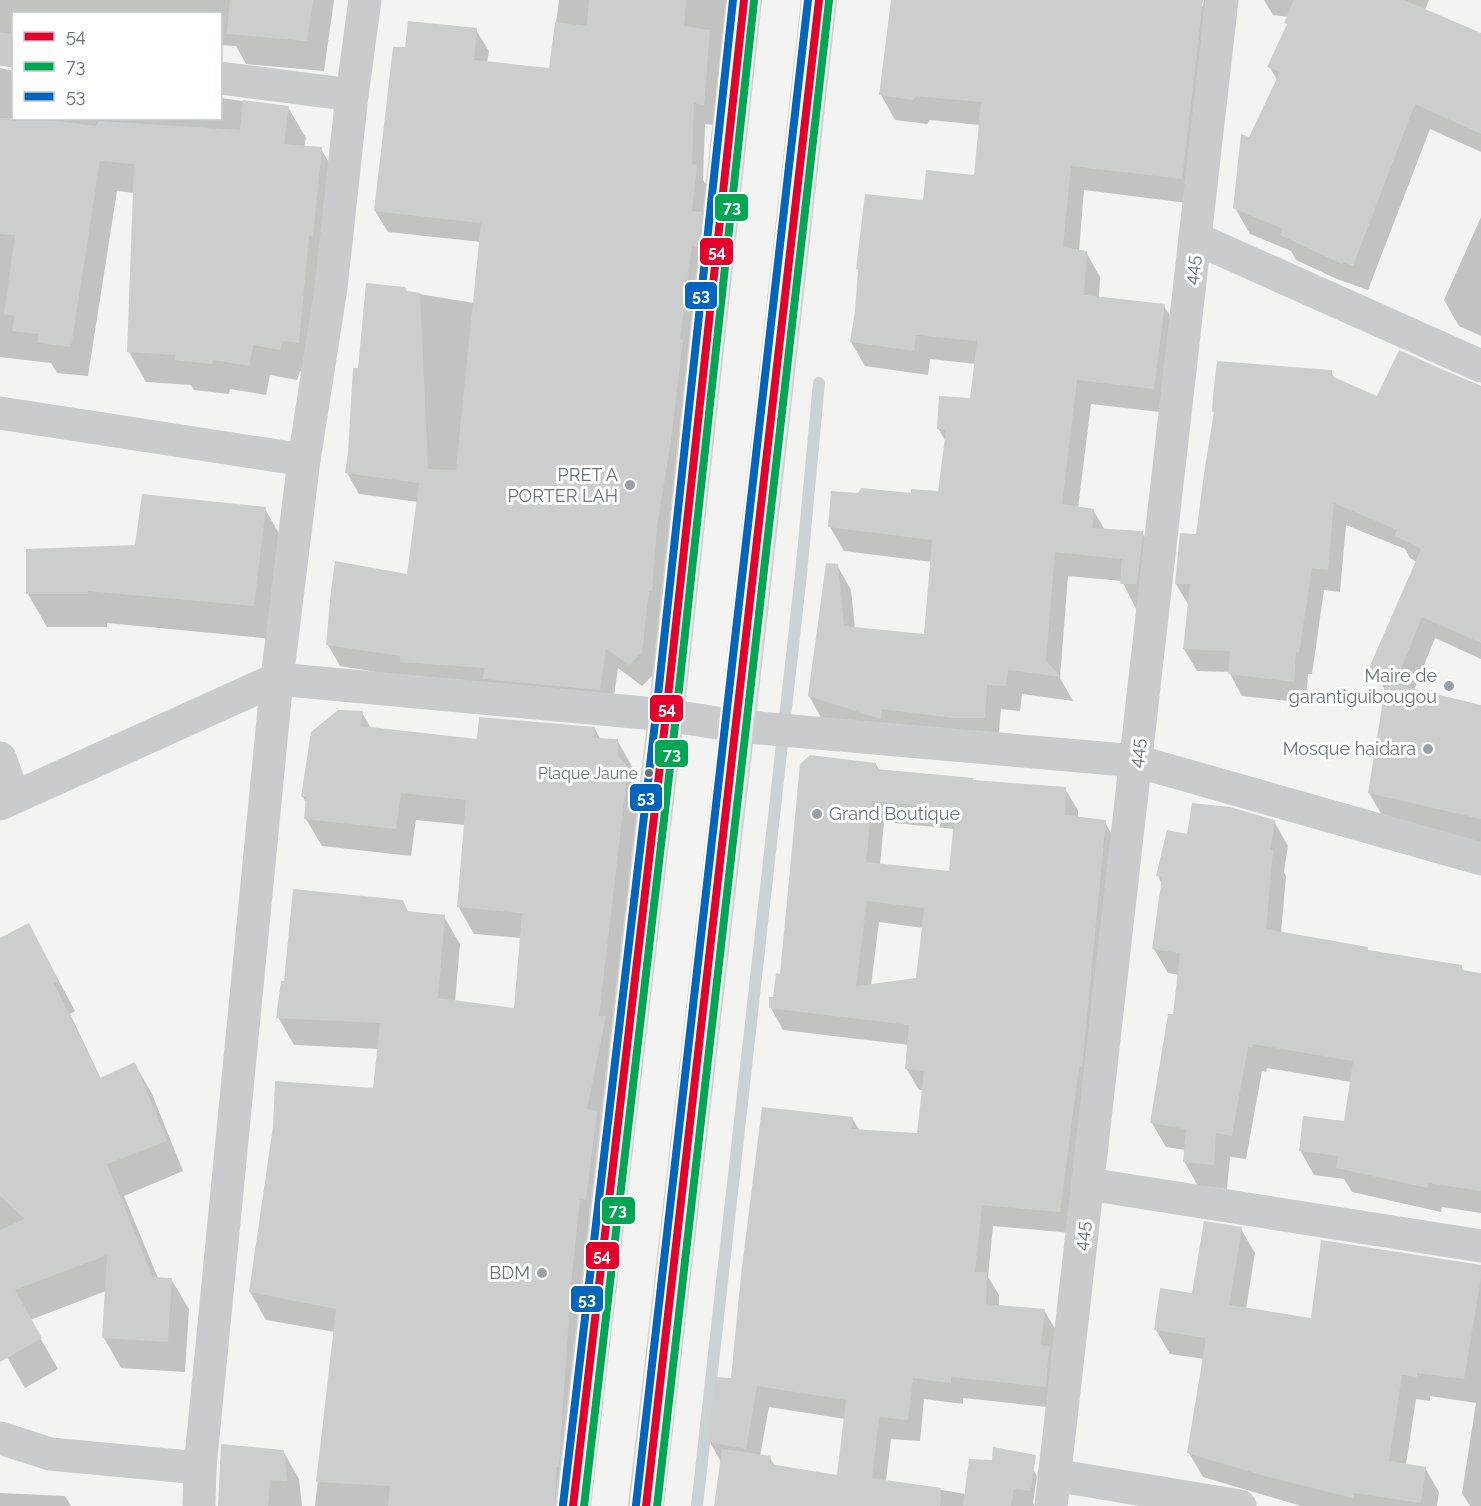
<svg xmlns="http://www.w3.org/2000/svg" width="1481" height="1506" font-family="Raleway,sans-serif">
<rect width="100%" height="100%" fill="#f3f4f2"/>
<g fill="#0003" fill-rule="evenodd">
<polygon points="0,0 334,0 324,71 246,64 236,46 220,45 220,14 14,14 14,46 0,35"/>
<polygon points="559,0 731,0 730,13 725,12 715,125 705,124 703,180 708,187 663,612 660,612 654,674 642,686 618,668 612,711 340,666 328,645 408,575 418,502 359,494 347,473 359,370 407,292 474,303 481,242 388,232 375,211 406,49 476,30 489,51 487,63 550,69"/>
<polygon points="893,0 1201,0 1200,5 1203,6 1204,0 1222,0 1195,204 1084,190 1079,251 1086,252 1100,277 1099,298 1164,306 1179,330 1168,413 1091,404 1078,508 1093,510 1105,530 1142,532 1156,557 1150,609 1136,609 1122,581 1068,576 1060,678 1073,701 1022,694 1020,711 1001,709 998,743 823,721 809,696 837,565 851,590 855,629 925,636 932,562 844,551 830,527 859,494 939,493 946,442 938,428 972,400 976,364 930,359 928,375 865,366 851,342 925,202 975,176 980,125 930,120 927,124 895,120 881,95"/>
<polygon points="1264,0 1429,0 1425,10 1481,34 1481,152 1430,129 1368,290 1337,279 1296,260 1291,251 1250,234 1235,208 1250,139 1277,80 1269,66 1288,25 1286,22 1288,17 1273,15"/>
<polygon points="0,68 14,71 14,118 220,118 220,98 288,107 306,138 304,147 321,149 339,179 316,373 300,371 297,380 270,375 266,395 230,389 229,394 194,390 191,385 146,382 129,352 135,193 117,191 88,376 57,373 51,363 0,357"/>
<polygon points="1481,217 1481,336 1459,326 1444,300"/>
<polygon points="1400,352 1481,386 1481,659 1435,638 1414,690 1481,706 1481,858 1396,839 1369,793 1386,691 1371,668 1417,562 1410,558 1405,549 1346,525 1340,592 1324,590 1312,674 1308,674 1306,703 1242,696 1229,672 1197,671 1184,649 1189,606 1176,584 1182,535 1198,536 1331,372 1335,379 1378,398"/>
<polygon points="265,509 284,542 273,639 107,623 107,627 47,627 28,594 136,547"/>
<polygon points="362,713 371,728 478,741 595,729 601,740 617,740 633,768 633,779 643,796 572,1506 315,1506 335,1332 266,1320 250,1292 374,1089 379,1049 294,1045 278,1017 285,983 403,902 409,913 444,917 460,944 455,1002 515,1009 521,938 474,934 458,906 465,825 416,820 411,856 322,846 306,819 307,804 303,797"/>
<path d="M876,764L879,770L974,782L1065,789L1078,810V818L1105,822L1117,844L1072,1233L993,1226L988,1277L999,1295V1306L1044,1310L1057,1332V1408L963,1398V1404L924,1399L920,1441L891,1439L886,1481L966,1494L993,1462L1024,1454L1037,1476L1033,1503L1035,1506H716L721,1462L710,1442L733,1380L852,1118L860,1131L918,1135L923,1090H919L906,1068L909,1045L783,1030L771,1008L781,976ZM884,822L955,829L950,873L880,865ZM879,922L923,928L918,980L871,986ZM769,1407L845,1419L838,1477L775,1466L770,1458L760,1456Z"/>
<polygon points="1274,821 1288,846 1284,872 1286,876 1281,933 1367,949 1369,951 1461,967 1464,972 1481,974 1481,1213 1442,1207 1441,1212 1352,1192 1344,1179 1314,1175 1300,1150 1345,1123 1351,1082 1267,1068 1266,1072 1262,1071 1246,1159 1230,1157 1227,1189 1198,1186 1184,1161 1186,1150 1166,1147 1152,1123 1175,1016 1179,975 1168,973 1154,949 1162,884 1158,876 1188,836"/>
<polygon points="29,925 75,1011 70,1014 101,1079 135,1064 152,1094 183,1171 124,1196 158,1278 171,1279 189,1309 185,1372 121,1368 104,1338 106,1291 30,1320 58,1369 25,1388 0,1345 0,940"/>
<polygon points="1241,1229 1255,1253 1246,1309 1312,1320 1481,1266 1481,1506 1470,1506 1462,1493 1476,1403 1430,1396 1430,1401 1416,1399 1406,1465 1425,1468 1439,1492 1437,1506 1301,1506 1203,1477 1189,1453 1204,1359 1170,1354 1156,1330 1193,1294"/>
<polygon points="283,1451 299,1479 302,1506 219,1506"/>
<polygon points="0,1493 65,1496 71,1506 0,1506"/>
</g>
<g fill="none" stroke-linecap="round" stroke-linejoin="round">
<polyline stroke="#cbd2d5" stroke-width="12" points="697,1506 801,574 819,383"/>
</g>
<g fill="#cccece" fill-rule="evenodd">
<polygon points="230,0 313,0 307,41 227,34"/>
<polygon points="589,0 686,0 684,26 710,30 704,105 694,103 692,164 697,165 692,211 702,212 698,247 692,245 680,339 683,340 671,440 657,527 652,591 649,591 642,652 629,665 606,648 600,690 483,679 485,668 400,662 400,656 326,645 331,590 335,561 407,574 419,483 345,473 348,452 353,368 358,368 366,283 405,287 407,291 420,293 428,469 456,470 481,223 374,211 393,47 405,47 408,21 477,28 474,60 549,68 555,22 587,26"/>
<polygon points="891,0 1203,0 1182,179 1071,166 1063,247 1087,251 1084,295 1165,304 1154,389 1077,380 1062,504 1094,509 1092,528 1143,531 1137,584 1120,584 1122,559 1055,552 1046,661 1061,677 1008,670 1006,686 987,685 985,718 953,718 882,709 881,719 808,696 826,563 838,564 844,626 924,634 932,540 828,527 831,491 858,493 861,488 911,493 911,489 938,491 946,430 937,429 939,396 970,398 977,341 916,335 914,351 850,342 855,311 858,270 856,269 865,194 923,200 926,170 974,175 981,102 916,96 913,100 879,95"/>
<polygon points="1294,0 1404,0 1481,33 1481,134 1415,104 1353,266 1343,262 1342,264 1280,235 1283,229 1233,208 1241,134 1249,137 1280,72 1267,67 1287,24 1284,23"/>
<polygon points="243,100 289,106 284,144 322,147 313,236 309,236 299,343 283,341 280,350 253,345 249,366 213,360 212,364 175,360 176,355 127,352 134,164 100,161 71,347 38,343 38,334 12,331 15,316 4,314 15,235 0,234 0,118 48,118 48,120 96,126 99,121 240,130"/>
<polygon points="1399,350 1481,387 1481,643 1422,617 1397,679 1369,668 1421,549 1395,536 1397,530 1334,503 1328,570 1312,568 1299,653 1296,652 1294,682 1228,674 1230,651 1183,649 1190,584 1175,584 1180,533 1196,534 1205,467 1214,412 1212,412 1213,396 1217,361 1332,370 1331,376 1377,396"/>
<polygon points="142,494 266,507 254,606 88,591 88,594 26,594 26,549 135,545"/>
<polygon points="1386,682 1481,705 1481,819 1368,793"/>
<polygon points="338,710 363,711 361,726 477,739 479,717 595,727 594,738 618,739 618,756 628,767 599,1016 606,1016 587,1109 597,1111 586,1200 580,1199 571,1284 560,1453 559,1467 556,1467 555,1506 388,1506 390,1486 316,1482 336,1309 249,1292 273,1126 275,1081 373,1088 380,1023 276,1018 281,981 284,981 293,889 403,900 407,911 445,915 438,998 514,1008 522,913 457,907 466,800 401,793 396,829 304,819 306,797 301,797 311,732"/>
<path d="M810,755L876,763V769L974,778L973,780L1066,787L1065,815L1106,820L1082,1067H1079L1060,1212L982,1205L975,1272H987L986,1304L1045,1309L1041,1345L1049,1346L1046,1387L951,1377V1383L913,1378L908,1420L879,1417L872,1478L941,1488L940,1506H714L722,1449L771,1456L770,1464L837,1475L846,1400L757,1386L746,1449L708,1442L715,1377L731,1378L741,1275L762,1107L853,1117L851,1129L917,1133L924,1071L905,1069L909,1025L769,1008V997H773L776,973L780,974L800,764ZM872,801L955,809L949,871L866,862ZM867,901L924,908L916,978L856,986Z"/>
<polygon points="1192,803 1230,807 1275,820 1270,850 1273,850 1266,929 1368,947 1368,950 1462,965 1462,970 1481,973 1481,1191 1428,1183 1428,1188 1336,1168 1338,1156 1299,1151 1303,1116 1344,1121 1353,1061 1253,1044 1252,1048 1248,1047 1232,1136 1216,1133 1214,1165 1183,1162 1186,1129 1150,1123 1168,1014 1173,1014 1180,953 1152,949 1162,877 1156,876 1167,830 1187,834"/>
<polygon points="29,923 59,981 54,983 100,1078 135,1062 167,1141 107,1164 153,1277 172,1278 168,1342 102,1338 107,1255 15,1290 42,1338 0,1362 0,1230 25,1219 0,1196 0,938"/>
<polygon points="1204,1221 1242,1227 1229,1305 1311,1318 1321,1240 1481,1265 1481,1278 1464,1379 1417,1373 1417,1377 1402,1375 1389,1461 1426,1467 1421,1503 1354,1493 1353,1498 1265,1476 1187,1453 1206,1338 1154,1330 1160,1288 1192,1293"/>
<polygon points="221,1444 284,1450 287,1481 270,1480 268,1506 218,1506"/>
<polygon points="993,1447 1036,1455 1031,1491 1014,1489 1011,1506 963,1506 969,1459 992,1460"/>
</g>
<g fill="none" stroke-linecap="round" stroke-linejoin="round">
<defs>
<g id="secondary">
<polyline points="573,1506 666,715 744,0"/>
<polyline points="646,1506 737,726 819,0"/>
</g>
</defs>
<use href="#secondary" stroke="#cfd0d0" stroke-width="36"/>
<g stroke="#c9cbcc" stroke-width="33">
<polyline points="0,49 14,51"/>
<polyline points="220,78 352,95"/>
<polyline points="1195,238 1481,366"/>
<polyline points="0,413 304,460"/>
<polyline points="0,758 14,797"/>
<polyline points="0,804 277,679 666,715 737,726 1136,761 1481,859"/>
<polyline points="1088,1184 1481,1246"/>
<polyline points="0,1438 50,1454 200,1468"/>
<polyline points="1054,1475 1240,1506"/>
<polyline points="199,1506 200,1468 277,679 304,460 331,288 352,95 365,0"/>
<polyline points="1051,1506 1222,0"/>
</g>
<use href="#secondary" stroke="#dedfdf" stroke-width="33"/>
<defs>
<g id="bus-1">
<polyline points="573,1506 666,715 744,0"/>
<polyline points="646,1506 819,0"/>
</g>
<g id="bus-2">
<polyline points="584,1506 676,716 754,1"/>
<polyline points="657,1506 829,1"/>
</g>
<g id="bus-3">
<polyline points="563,1505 656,714 733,0"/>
<polyline points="636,1505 808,0"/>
</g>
</defs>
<use href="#bus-1" stroke="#fff" stroke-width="12"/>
<use href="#bus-2" stroke="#fff" stroke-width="12"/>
<use href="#bus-3" stroke="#fff" stroke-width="12"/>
<use href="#bus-1" stroke="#e4002b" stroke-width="8"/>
<use href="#bus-2" stroke="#00a651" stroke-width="8"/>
<use href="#bus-3" stroke="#0065bd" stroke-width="8"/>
</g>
<g fill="#97a0a9" stroke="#fff" stroke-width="2">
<circle cx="630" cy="485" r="6"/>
<circle cx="1449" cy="686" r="6"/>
<circle cx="1428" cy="749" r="6"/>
<circle cx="817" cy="814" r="6"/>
<circle cx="542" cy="1273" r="6"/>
</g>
<circle fill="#657381" stroke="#fff" stroke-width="2" cx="649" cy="773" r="5"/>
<g text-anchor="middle" stroke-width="6" stroke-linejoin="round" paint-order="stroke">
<g font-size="16" fill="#657381" stroke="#fff" text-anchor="end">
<text x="638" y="779">Plaque Jaune</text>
</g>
<g font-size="18" fill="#657381" stroke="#fff">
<text transform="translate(1192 270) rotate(-84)" y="6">445</text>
<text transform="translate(1137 753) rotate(-84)" y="6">445</text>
<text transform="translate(1082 1236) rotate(-83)" y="6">445</text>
</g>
<g font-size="18" fill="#657381" stroke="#fff" text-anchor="end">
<text x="618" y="481">PRET A<tspan x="618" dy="21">PORTER LAH</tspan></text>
<text x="1437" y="682">Maire de<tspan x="1437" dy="21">garantiguibougou</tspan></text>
<text x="1416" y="755">Mosque haidara</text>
<text x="829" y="820" text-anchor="start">Grand Boutique</text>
<text x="530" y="1279">BDM</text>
</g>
</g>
<g stroke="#fff" stroke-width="2">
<rect x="714" y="193" width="35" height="29" rx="6" fill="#00a651"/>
<rect x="699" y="237" width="35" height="29" rx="6" fill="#e4002b"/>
<rect x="684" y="281" width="34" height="29" rx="6" fill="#0065bd"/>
<rect x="649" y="694" width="35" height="29" rx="6" fill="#e4002b"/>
<rect x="654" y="739" width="35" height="29" rx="6" fill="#00a651"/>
<rect x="629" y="783" width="34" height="29" rx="6" fill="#0065bd"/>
<rect x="601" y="1196" width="35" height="29" rx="6" fill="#00a651"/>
<rect x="585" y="1241" width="35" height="29" rx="6" fill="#e4002b"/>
<rect x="570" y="1285" width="34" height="28" rx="6" fill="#0065bd"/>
</g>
<g font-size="16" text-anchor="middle" font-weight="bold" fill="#fff">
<text x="732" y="213">73</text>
<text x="717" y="257">54</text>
<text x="701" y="301">53</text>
<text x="667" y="714">54</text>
<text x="672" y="760">73</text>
<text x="646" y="803">53</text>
<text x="618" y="1216">73</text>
<text x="602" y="1261">54</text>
<text x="587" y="1305">53</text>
</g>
<rect x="12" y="12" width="210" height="108" fill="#ffffff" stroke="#c1c7cd" stroke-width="1.5"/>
<rect x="24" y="32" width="30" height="9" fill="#e4002b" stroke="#c1c7cd" stroke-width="1.5"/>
<text x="66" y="42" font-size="18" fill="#657381">54</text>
<rect x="24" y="62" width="30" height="9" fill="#00a651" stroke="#c1c7cd" stroke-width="1.5"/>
<text x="66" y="72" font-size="18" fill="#657381">73</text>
<rect x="24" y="92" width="30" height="9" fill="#0065bd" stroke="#c1c7cd" stroke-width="1.5"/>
<text x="66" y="102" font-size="18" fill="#657381">53</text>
</svg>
